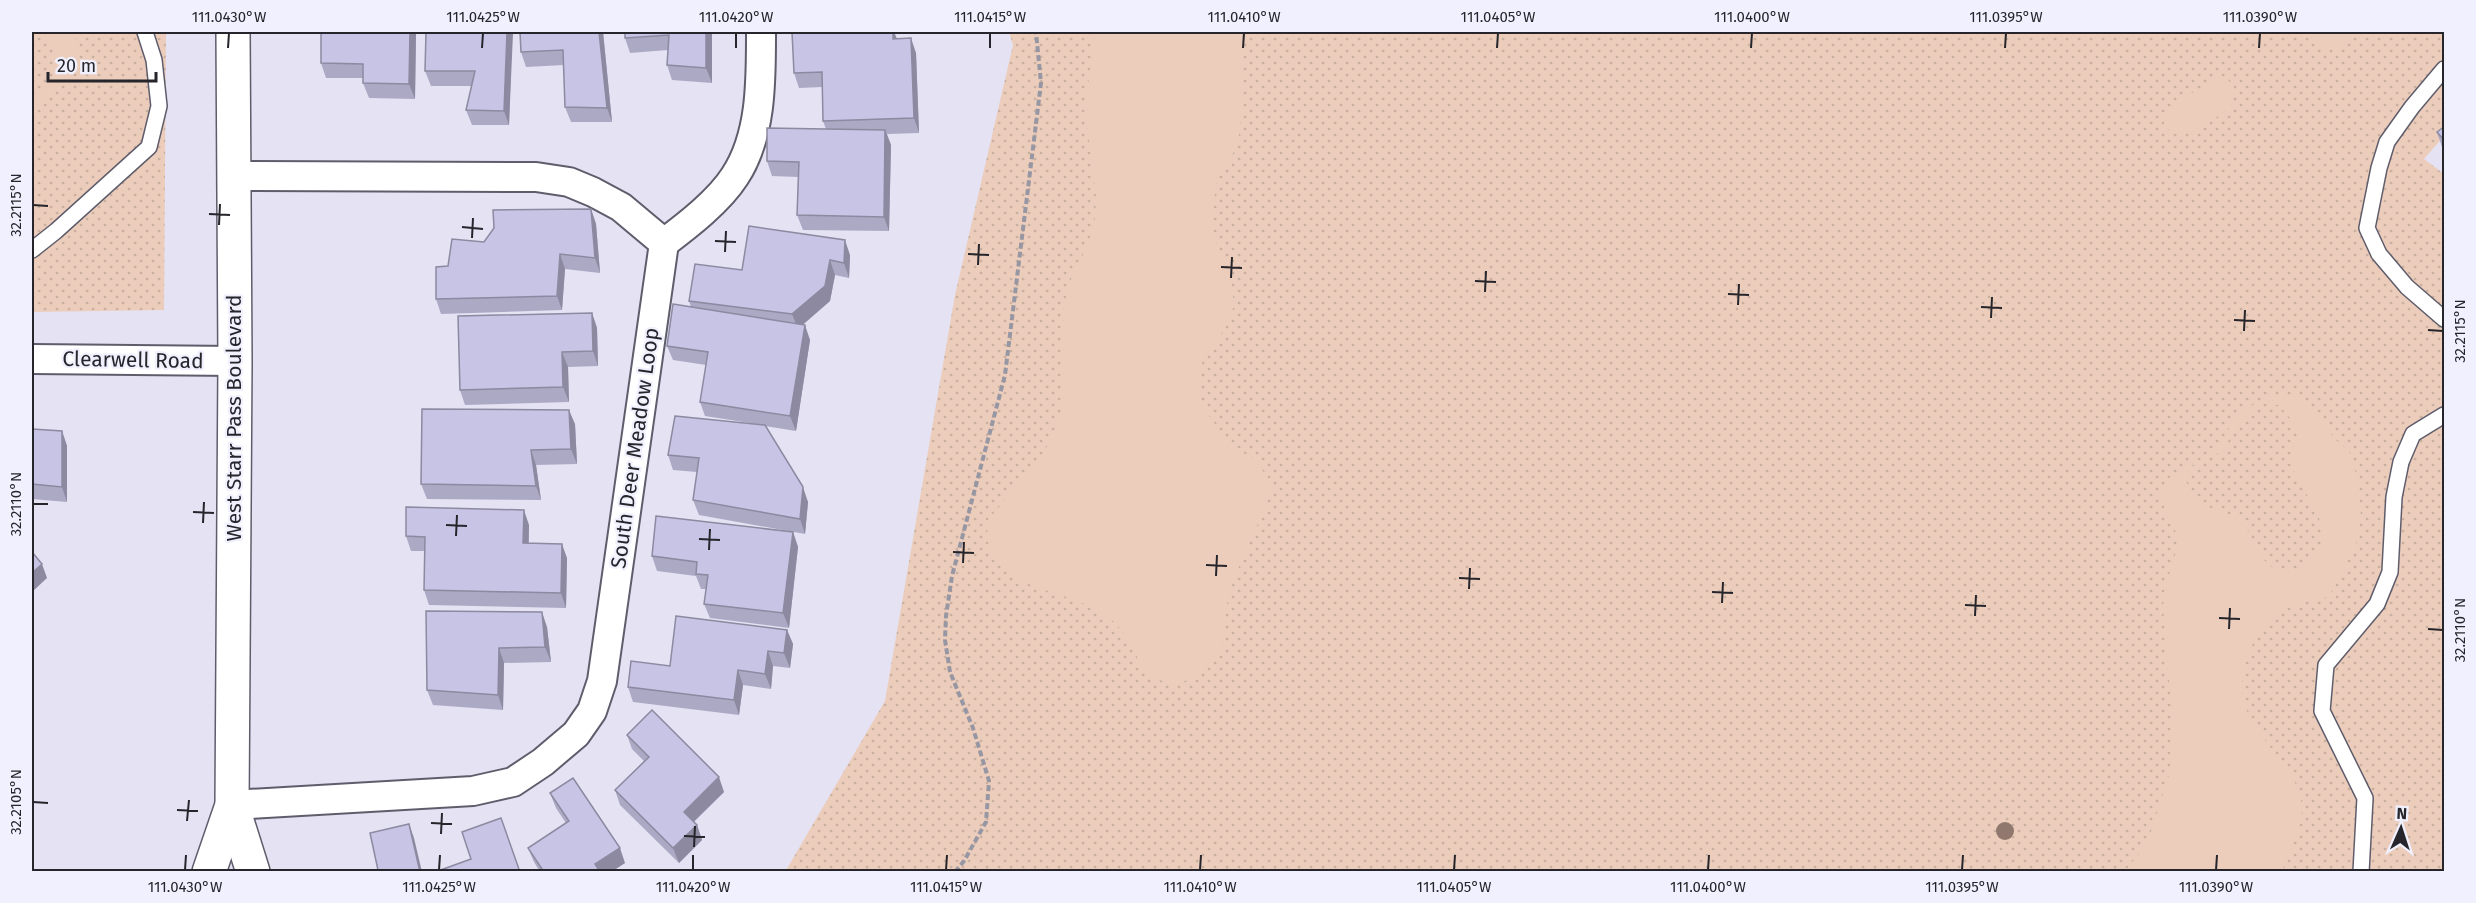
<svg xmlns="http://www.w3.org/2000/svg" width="2476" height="903" font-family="'Fira Sans',sans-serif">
<defs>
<pattern id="grass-dots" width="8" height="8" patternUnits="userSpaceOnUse" patternTransform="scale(1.5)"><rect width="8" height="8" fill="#eccdbb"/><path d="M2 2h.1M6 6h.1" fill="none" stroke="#cab0a1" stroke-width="1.8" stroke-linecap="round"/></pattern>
</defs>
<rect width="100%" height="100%" fill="#e4e2f3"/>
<g fill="url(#grass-dots)">
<polygon points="32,32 166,32 164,310 32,312"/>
<polygon points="1009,32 2444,32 2444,136 2424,159 2444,174 2444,871 785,872 885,701 955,295 1013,45"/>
</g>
<g fill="#eccdbb" fill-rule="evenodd">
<path d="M45,32H73C79,44 82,61 73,74C69,80 60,84 55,90C46,102 46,105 32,113V97L52,82C56,60 59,51 45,32Z"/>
<path d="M1095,32H1242V98L1238,146L1217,176L1211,228L1232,288L1234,305L1229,322L1202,363L1199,378V398L1207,413L1220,431L1236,448L1256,461L1272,484C1261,529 1233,565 1226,611C1224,626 1226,643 1218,656C1209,671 1192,677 1177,685C1165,682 1149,678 1141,667C1138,662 1137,655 1134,649C1127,636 1117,623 1105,615C1075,594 1030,592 1005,570C989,556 987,541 987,521L1038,461L1051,440L1061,414L1064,304L1072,276L1087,247L1095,218L1096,197L1085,108Z"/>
<polygon points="2316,32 2357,32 2346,44 2334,50 2318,46"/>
<path d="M2219,76L2228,80L2234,87L2230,107C2205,125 2194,143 2163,127L2167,109Z"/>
<path d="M2273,395L2300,398L2336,440L2349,451L2355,469L2361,516L2356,543L2338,581L2328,597C2315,600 2300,602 2288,608C2254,627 2231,673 2247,711C2261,745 2298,768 2302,806C2303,824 2288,854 2282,871H2125L2147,844L2170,772L2171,703L2163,607L2165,586L2174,560L2177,545L2175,530L2161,500L2163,487L2169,478L2219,449L2231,424L2247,408ZM2264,404L2278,405C2317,442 2282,441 2294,471C2301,489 2317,506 2321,525C2327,552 2309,568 2284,573L2268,565L2257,550L2247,529L2234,516L2208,507L2194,498L2186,481L2189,468C2200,460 2212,458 2223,450C2228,446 2228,439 2232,433C2239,424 2247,418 2253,407Z"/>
</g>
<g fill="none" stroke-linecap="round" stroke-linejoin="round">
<defs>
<g id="service">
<polyline points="2444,69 2412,107 2387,142 2379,168 2367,228 2379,254 2407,287 2444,319"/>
<polyline points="32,250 56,231 149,147 159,106 154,60 145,32"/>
<polyline points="2361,872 2365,798 2322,711 2326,665 2377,604 2390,572 2394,497 2401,462 2413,434 2444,415"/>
</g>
<g id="minor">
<path d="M664,243C688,225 719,201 735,176C762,135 761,79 761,32"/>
<polyline points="32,359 235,361"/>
<polyline points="232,805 473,791 513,782 543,762 576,734 592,711 602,681 664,243 621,207 593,192 569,182 536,177 233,176"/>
</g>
<g id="tertiary">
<polyline points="232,805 253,872"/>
<polyline points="209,872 232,805 235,361 233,32"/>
</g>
</defs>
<use href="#service" stroke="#5f5d6c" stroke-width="18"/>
<use href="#minor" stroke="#5f5d6c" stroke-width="32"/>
<use href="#tertiary" stroke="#5f5d6c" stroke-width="36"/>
<polyline stroke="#9796a3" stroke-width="4" stroke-dasharray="6 3" stroke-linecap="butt" points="955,872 964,861 986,822 989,781 973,728 950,672 945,640 946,616 952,576 1005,375 1041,83 1036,32"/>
<use href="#service" stroke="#fff" stroke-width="15"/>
<use href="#minor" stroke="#fff" stroke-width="28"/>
<use href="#tertiary" stroke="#fff" stroke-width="33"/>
</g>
<circle fill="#90786e" cx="2005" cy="831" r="9"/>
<g fill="#aca9c5">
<polygon points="416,32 415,99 369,98 363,83 363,78 326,78 321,63"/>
<polygon points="426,32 512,32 509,125 472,125 466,110 472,86 431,86 425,71"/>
<polygon points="603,32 612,122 571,122 565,107 564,65 526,67 521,52"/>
<polygon points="712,32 712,83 672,80 667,65 668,50 630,53 625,38"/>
<polygon points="894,32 897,39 916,53 919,133 887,134 891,145 889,231 803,230 797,215 798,177 772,176 767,161 826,129 823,121 822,87 799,88 794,73"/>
<polygon points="2445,126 2445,150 2442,147 2437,132"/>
<polygon points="591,209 596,224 600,273 565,269 562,310 441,314 436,299 448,266 484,242 494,228"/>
<polygon points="850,255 849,278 835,275 830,301 802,325 810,340 796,431 765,426 808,502 805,534 699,515 693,500 697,472 673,470 668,455 756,424 705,416 700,402 706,365 673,360 667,346 691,307 689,301 742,270"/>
<polygon points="592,313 597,328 598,366 568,367 569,402 465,405 460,390"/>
<polygon points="575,424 577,464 536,465 541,500 427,499 421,484"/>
<polygon points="32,429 62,431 67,446 67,502 32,499"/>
<polygon points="529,525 529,543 567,558 566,608 429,605 424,590 424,551 411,551 406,536"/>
<polygon points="793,532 798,547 789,628 710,618 704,604 706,589 701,589 696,576 657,571 652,556"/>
<polygon points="426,611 547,627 551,662 504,663 503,710 433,705 427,690"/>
<polygon points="787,630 793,644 790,668 773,666 771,689 743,685 739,715 633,702 628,687 670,666"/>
<polygon points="627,735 724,792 694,822 697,825 702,840 679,863 620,805 615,790 644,761 632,749"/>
<polygon points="550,793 625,863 611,872 540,872 534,862 528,848 566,823 556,808"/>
</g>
<g fill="#8c89a0">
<polygon points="410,32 416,32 415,99 409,84"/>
<polygon points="507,32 512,32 513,33 509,125 504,111"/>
<polygon points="599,32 603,32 612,122 607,108"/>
<polygon points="706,32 712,32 712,83 706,68"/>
<polygon points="893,32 894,32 898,42 893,39"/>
<polygon points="911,38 916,53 919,133 914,118"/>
<polygon points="885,130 891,145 889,231 884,217"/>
<polygon points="591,209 596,224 600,273 595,258"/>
<polygon points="845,240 850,255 849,278 844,263"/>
<polygon points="560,254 565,269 562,310 557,296"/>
<polygon points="830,260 835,275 830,301 798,329 792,314"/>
<polygon points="592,313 597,328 598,366 593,351"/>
<polygon points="805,325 810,340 796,431 790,416"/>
<polygon points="562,352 568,367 569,402 563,387"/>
<polygon points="569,410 575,424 577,464 571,449"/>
<polygon points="62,431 67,446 67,502 62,487"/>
<polygon points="531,450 536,465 541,500 536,486"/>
<polygon points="803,487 808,502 805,534 800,519"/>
<polygon points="524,510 529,525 528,558 523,543"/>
<polygon points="793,532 798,547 789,628 783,613"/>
<polygon points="562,544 567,558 566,608 561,593"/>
<polygon points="42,564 47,578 32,592 32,573"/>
<polygon points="542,612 547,627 551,662 545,647"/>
<polygon points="787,630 793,644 790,668 784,653"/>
<polygon points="499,648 504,663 503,710 498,695"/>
<polygon points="768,651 773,666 771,689 765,674"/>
<polygon points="738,670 743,685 739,715 734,700"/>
<polygon points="719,777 724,792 689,826 684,812"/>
<polygon points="409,824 414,838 422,872 420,872"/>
<polygon points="697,825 702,840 679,863 673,848"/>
<polygon points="620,848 625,863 611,872 598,872 595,864"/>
</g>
<g fill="#c8c4e5" stroke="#8c89a0" stroke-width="1.5">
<polygon points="321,32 410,32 409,84 363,83 363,64 321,63"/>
<polygon points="426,32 507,32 504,111 466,110 475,71 425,71"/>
<polygon points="520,32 599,32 607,108 565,107 563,50 521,52"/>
<polygon points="625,32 706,32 706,68 667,65 669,35 625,38"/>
<polygon points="792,32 893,32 893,39 911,38 914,118 823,121 822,72 794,73"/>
<polygon points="2445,126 2445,141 2437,132"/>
<polygon points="767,128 885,130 884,217 797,215 799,162 767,161"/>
<polygon points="591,209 595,258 560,254 557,296 436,299 436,267 448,266 452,239 484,242 494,228 493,210"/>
<polygon points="749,226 845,240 844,263 830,260 825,286 792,314 689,301 695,264 742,270"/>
<polygon points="673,304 805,325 790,416 700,402 708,352 667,346"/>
<polygon points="592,313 593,351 562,352 563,387 460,390 458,316"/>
<polygon points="422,409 569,410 571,449 531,450 536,486 421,484"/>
<polygon points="675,416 765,425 803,487 800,519 693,500 699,458 668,455"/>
<polygon points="32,429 62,431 62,487 32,484"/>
<polygon points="406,507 524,510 523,543 562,544 561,593 424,590 425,537 406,536"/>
<polygon points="656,516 793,532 783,613 704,604 708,575 696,574 697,562 652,556"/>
<polygon points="32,552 42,564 32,573"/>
<polygon points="426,611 542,612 545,647 499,648 498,695 427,690"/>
<polygon points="676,616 787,630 784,653 768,651 765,674 738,670 734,700 628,687 631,661 670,666"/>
<polygon points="652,710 719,777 684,812 697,825 673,848 615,790 649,757 627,735"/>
<polygon points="573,778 620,848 595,864 600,872 544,872 528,848 569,821 550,793"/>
<polygon points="501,818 520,872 435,872 471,859 462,832"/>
<polygon points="409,824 420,872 370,872 378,870 370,833"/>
</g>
<path fill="none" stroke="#25252b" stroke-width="2" d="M228,48L229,33M482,48L483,33M736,48V33M990,48V33M1243,48L1244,33M1497,48L1498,33M1751,48L1752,33M2005,48L2006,33M2259,48L2260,33M33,205L48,206M209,214L230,215M219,225L220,204M462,227L483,229M472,238L473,218M715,241L736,242M725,252L726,231M968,254L989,255M978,265L979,244M1221,267L1242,268M1231,278L1232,257M1475,281L1496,282M1485,292L1486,271M1728,294L1749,295M1738,305L1739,284M1981,307L2002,308M1991,318L1992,297M2234,320L2255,321M2428,330L2443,331M2244,331L2245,310M33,504H48M193,512L214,513M203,523L204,502M446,525L467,526M456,536L457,515M699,539L720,540M709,550L710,529M953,552L974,553M963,563L964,542M1206,565L1227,566M1216,576L1217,555M1459,578L1480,579M1469,589L1470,568M1712,592L1733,593M1722,603L1723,582M1965,605L1986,606M1975,616L1976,595M2219,618L2240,619M2229,629L2230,608M2428,629L2443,630M33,802L48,803M177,810L198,811M187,821L189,800M431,823L452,824M441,834L442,813M684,836L705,837M694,847L695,826M185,870L186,855M439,870L440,855M693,870V855M946,870L947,855M1200,870L1201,855M1454,870L1455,855M1708,870L1709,855M1962,870L1963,855M2216,870L2217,855"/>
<g text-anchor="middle" stroke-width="4.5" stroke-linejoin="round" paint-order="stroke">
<g font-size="21" fill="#25252b" stroke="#f1f0fe">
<text transform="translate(133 360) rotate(1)" y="7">Clearwell Road</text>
<text transform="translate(234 418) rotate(-90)" y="7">West Starr Pass Boulevard</text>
<text transform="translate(635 448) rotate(-82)" y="7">South Deer Meadow Loop</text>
</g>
</g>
<rect width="2476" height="903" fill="none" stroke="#f1f0fe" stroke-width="66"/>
<g transform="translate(2401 828) rotate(3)" stroke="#f1f0fe" stroke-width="4.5" paint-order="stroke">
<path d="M0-4.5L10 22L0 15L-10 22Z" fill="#25252b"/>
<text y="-9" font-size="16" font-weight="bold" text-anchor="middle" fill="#25252b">N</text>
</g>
<path d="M48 72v9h108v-9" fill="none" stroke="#25252b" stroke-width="3"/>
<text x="57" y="72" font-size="18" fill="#25252b" stroke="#f1f0fe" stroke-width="4.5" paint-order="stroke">20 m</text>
<rect x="33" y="33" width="2410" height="837" fill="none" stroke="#25252b" stroke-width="2"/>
<g font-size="15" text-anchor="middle" fill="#25252b">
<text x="229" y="22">111.0430°W</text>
<text x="483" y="22">111.0425°W</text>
<text x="736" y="22">111.0420°W</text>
<text x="990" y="22">111.0415°W</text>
<text x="1244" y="22">111.0410°W</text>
<text x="1498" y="22">111.0405°W</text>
<text x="1752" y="22">111.0400°W</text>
<text x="2006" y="22">111.0395°W</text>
<text x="2260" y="22">111.0390°W</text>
<text transform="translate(16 205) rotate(-90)" y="5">32.2115°N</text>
<text transform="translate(2460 331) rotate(-90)" y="5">32.2115°N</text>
<text transform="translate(16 504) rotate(-90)" y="5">32.2110°N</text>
<text transform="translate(2460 630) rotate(-90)" y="5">32.2110°N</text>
<text transform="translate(16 802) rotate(-90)" y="5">32.2105°N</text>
<text x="185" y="892">111.0430°W</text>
<text x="439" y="892">111.0425°W</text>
<text x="693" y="892">111.0420°W</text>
<text x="946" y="892">111.0415°W</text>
<text x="1200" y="892">111.0410°W</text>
<text x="1454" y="892">111.0405°W</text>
<text x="1708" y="892">111.0400°W</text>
<text x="1962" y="892">111.0395°W</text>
<text x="2216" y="892">111.0390°W</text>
</g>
</svg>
